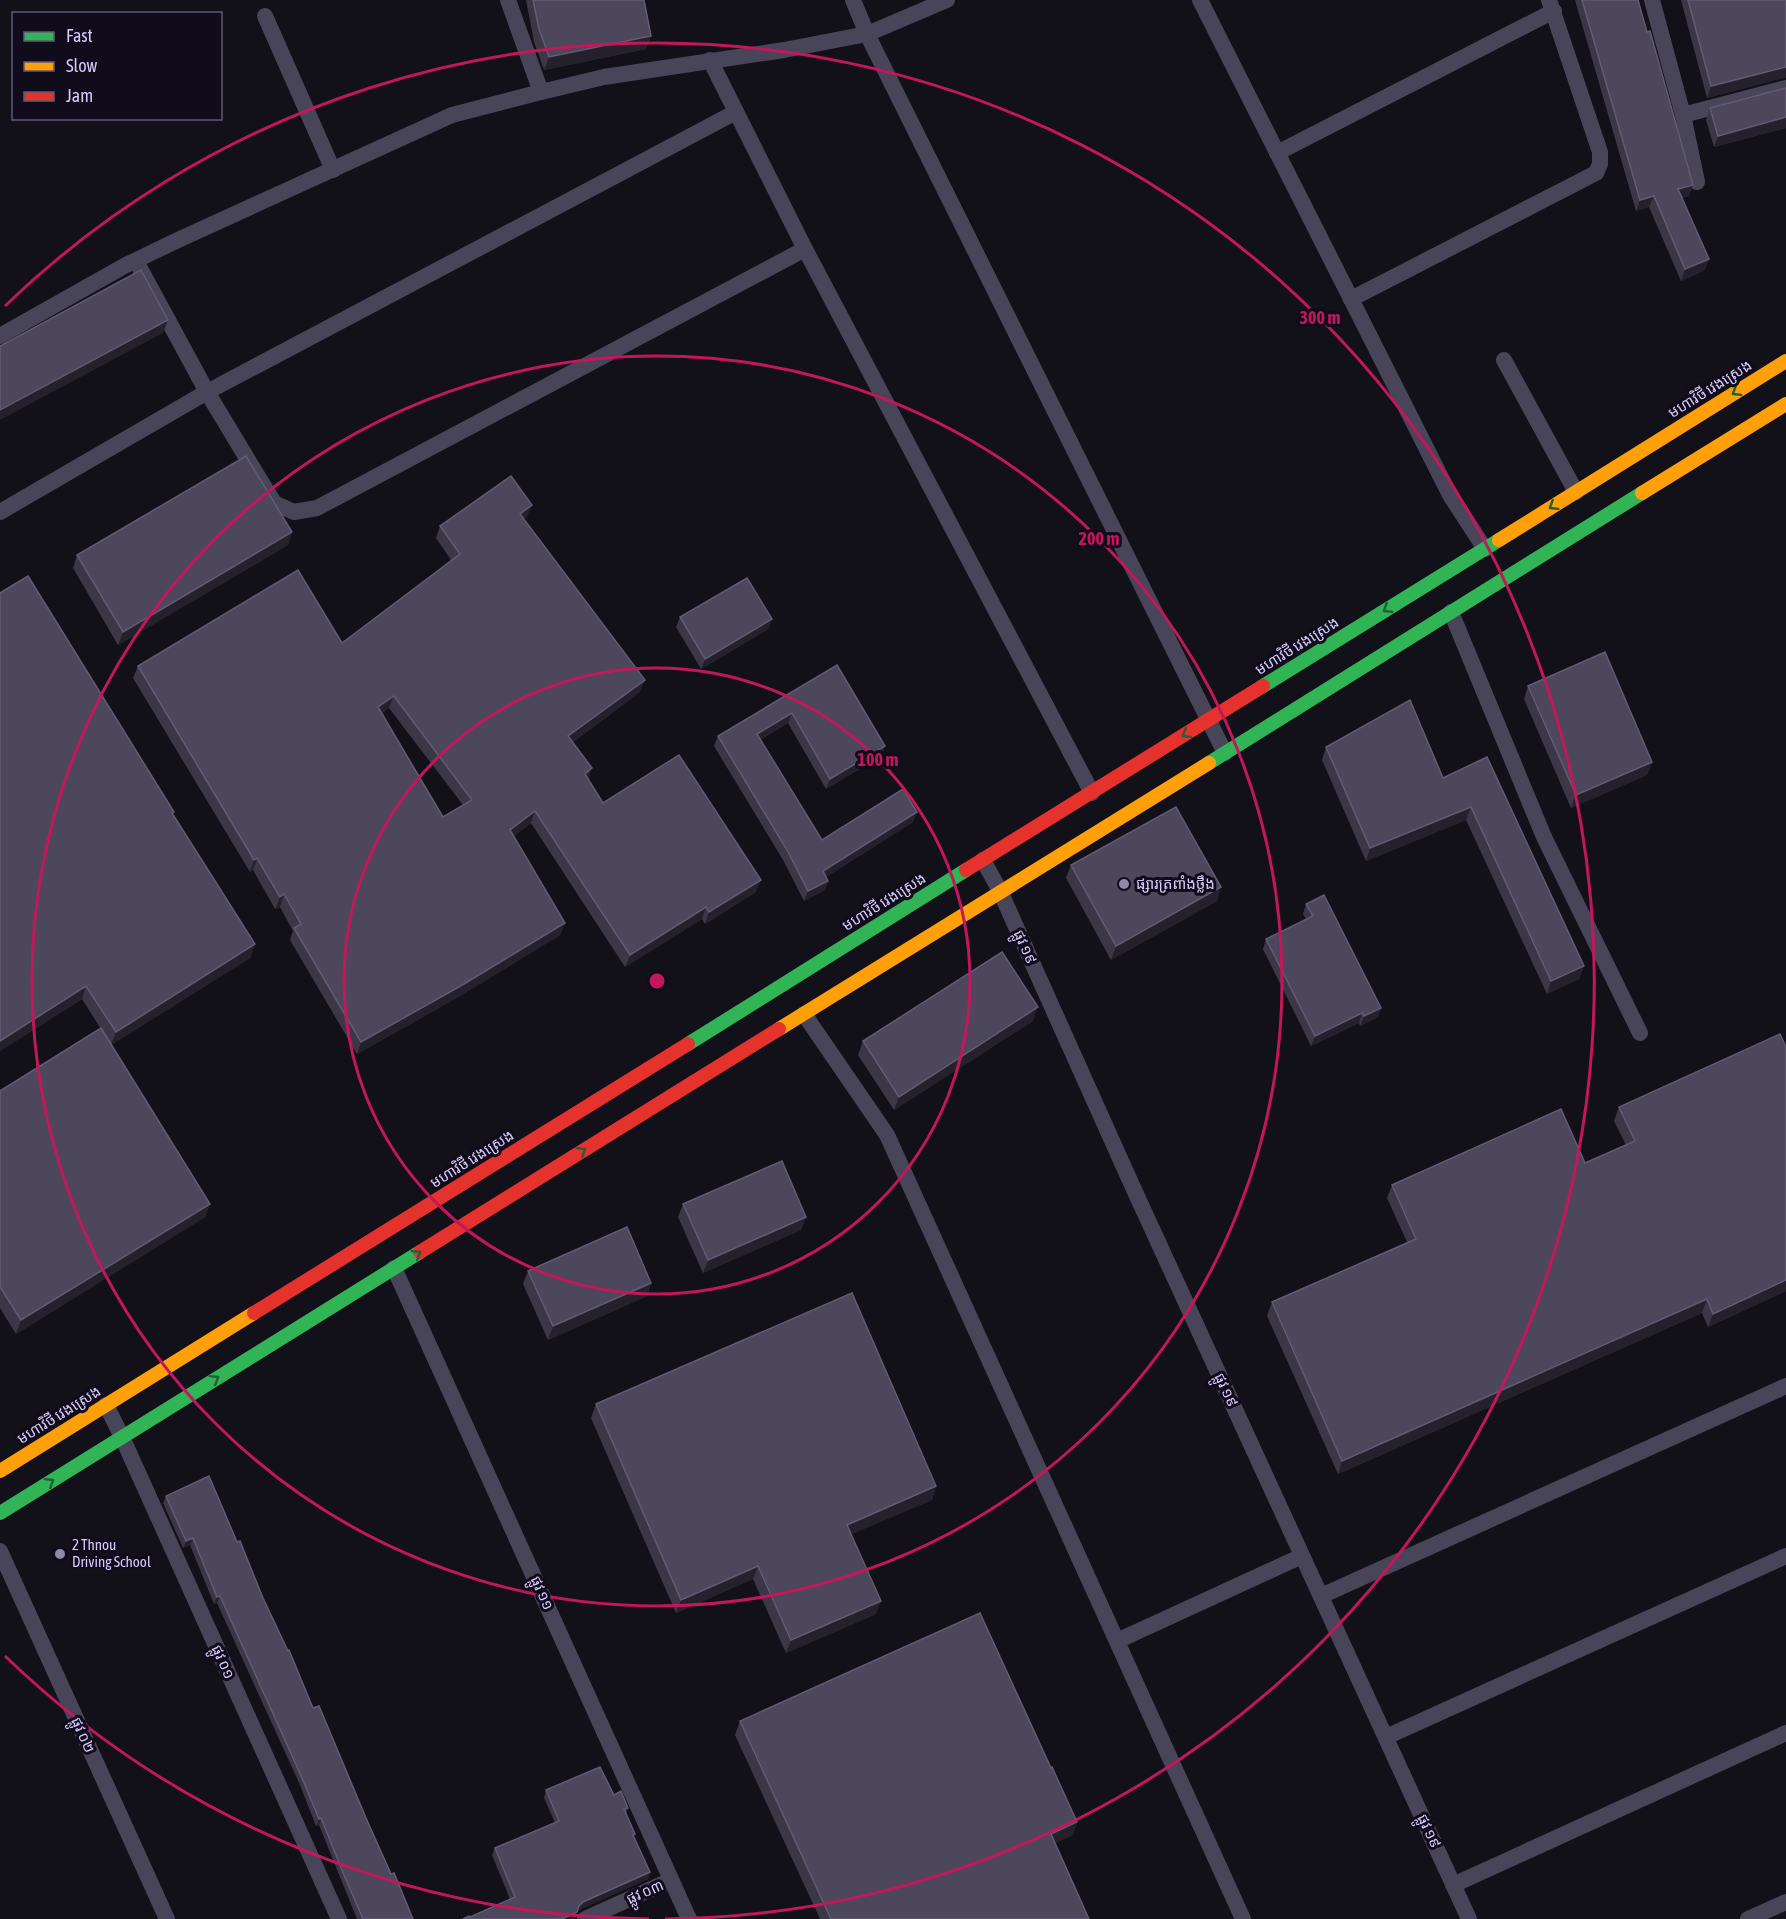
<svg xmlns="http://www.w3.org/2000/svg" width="1786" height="1919" font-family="'Asap Condensed','Noto Sans Khmer',sans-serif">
<rect width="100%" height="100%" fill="#121018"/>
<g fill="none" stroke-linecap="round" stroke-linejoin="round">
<g stroke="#484558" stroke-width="16">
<polyline points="508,0 541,92"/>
<polyline points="853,0 867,34 1225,753"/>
<polyline points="1200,0 1450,495 1485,549"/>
<polyline points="1652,0 1683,115 1697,182"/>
<polyline points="265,16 333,170"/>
<polyline points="710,60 805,249 1092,793"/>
<polyline points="1683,115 1786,88"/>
<polyline points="1277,153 1554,11"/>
<polyline points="136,261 207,392 274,503 294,512 317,508 805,249"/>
<polyline points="1351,299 1596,173 1600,164 1600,152 1549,0"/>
<polyline points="0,336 126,265 178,240 452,115 541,92 604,77 784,50 867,34 947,0"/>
<polyline points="1504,360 1576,492"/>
<polyline points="0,512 207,392 736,112"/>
<polyline points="1451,612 1544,837 1640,1033"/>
<polyline points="983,860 1000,891 1131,1183 1469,1919"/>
<polyline points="804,1014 887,1135 1243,1919"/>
<polyline points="394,1268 689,1919"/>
<polyline points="106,1405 122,1437 339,1919"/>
<polyline points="0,1551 167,1919"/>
<polyline points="1321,1596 1786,1386"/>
<polyline points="1117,1641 1302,1556"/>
<polyline points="1386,1737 1786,1556"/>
<polyline points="1453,1885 1786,1733"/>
<polyline points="585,1919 671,1880"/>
<polyline points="1748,1919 1786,1902"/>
</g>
<g stroke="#30b455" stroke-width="14">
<polyline points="1263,686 1499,540"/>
<polyline points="1209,763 1642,493"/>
<polyline points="688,1044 966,870"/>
<polyline points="0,1513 420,1252"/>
</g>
<g stroke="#ff9f0a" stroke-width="14">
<polyline points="1642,493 1786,404"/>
<polyline points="1499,540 1786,361"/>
<polyline points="779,1029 1209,763"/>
<polyline points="0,1471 254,1313"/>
</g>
<g stroke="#e5322d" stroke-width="14">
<polyline points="966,870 1263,686"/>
<polyline points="420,1252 779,1029"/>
<polyline points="254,1313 688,1044"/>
</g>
</g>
<g fill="#3c3747" fill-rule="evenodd">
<polygon points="526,0 644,0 651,36 646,49 544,70 534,42"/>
<polygon points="1575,0 1638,0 1689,196 1682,198 1705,270 1681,281 1649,207 1636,211"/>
<polygon points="1681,0 1786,0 1786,78 1783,78 1707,98"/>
<polygon points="1786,88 1786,128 1714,147 1706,120 1710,108"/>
<path d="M527,517L524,519L640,692L573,742L588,779L603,803L756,892L705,924L702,919L625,967L531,823L514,836L565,923L560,935L460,996L357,1054L290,940L293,931L280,907L275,909L253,870L250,872L133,678L138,666L342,643L451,560L436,538L440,526ZM389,708L463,805L443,817L382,713Z"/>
<polygon points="292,532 288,545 118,645 73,568 77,555"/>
<polygon points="0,593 173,814 255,944 250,958 111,1045 210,1204 205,1217 16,1334 0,1308 0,1091 101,1029 82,999 0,1051"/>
<polygon points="680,617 772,619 768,629 701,669 676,627"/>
<polygon points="837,665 885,746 881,756 826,789 788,723 760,740 822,840 913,822 826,877 828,881 825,890 804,901 783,860 714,746 718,736"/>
<polygon points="1528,686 1652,762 1647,775 1571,808 1524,699"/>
<polygon points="1326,747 1443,778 1487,757 1584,966 1579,979 1547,994 1466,820 1366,861 1322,760"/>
<polygon points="1071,865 1217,901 1111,960 1066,878"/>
<polygon points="1306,904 1381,1008 1378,1017 1360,1026 1359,1023 1311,1046 1263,949 1266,939 1306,919 1303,914"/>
<polygon points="1033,1021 894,1110 858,1055 863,1041"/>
<polygon points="1619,1107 1786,1291 1708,1327 1702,1313 1338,1474 1267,1316 1272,1302 1407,1242 1387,1198 1392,1185 1585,1163 1626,1145 1614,1121"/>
<polygon points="683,1204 806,1217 801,1230 703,1273 678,1217"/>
<polygon points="528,1271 651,1283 647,1296 548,1340 523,1284"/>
<polygon points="596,1404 936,1486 932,1500 851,1534 876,1614 786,1653 753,1579 676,1613 591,1418"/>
<polygon points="166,1496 237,1542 313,1708 413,1919 357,1919 319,1825 316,1826 300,1785 217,1603 214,1604 190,1545 183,1548 163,1503"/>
<polygon points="740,1721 1073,1835 1055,1843 1089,1919 820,1919 735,1735"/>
<polygon points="546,1790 614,1795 628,1808 626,1813 635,1834 634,1837 650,1872 648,1879 581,1909 577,1912 575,1919 463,1919 470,1917 510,1899 492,1855 495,1848 555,1823 544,1798"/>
</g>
<g fill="#24212c">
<polygon points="651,36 646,49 544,70 549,57"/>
<polygon points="1786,67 1786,78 1783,78 1707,98 1711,86"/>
<polygon points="1786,117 1786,128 1714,147 1718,136"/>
<polygon points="1693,185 1689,196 1674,200 1678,189"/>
<polygon points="1654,196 1649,207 1636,211 1640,200"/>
<polygon points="1709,259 1705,270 1681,281 1685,269"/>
<polygon points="168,320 163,333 0,420 0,410"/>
<polygon points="532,505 527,517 516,526 520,514"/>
<polygon points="292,532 288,545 118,645 123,632"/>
<polygon points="772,619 768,629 701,669 705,659"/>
<polygon points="645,680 640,692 564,749 568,736"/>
<polygon points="394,696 389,708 374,719 378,707"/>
<polygon points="792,713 788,723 753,744 757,734"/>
<polygon points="885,746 881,756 826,789 830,779"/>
<polygon points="1652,762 1647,775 1571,808 1576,795"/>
<polygon points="592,768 588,780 585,774"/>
<polygon points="1471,807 1466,820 1366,861 1370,848"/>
<polygon points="535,811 531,823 506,842 510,830"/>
<polygon points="917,812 913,822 820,881 823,871"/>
<polygon points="257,858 253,870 250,872 254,860"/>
<polygon points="761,880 756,892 705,924 709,912"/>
<polygon points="828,881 825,890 804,901 808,891"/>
<polygon points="1221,887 1217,901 1111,960 1116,946"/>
<polygon points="284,894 280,907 275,909 280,897"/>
<polygon points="706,907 702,919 625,967 630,955"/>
<polygon points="565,923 560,935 460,996 357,1054 361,1042"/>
<polygon points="255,944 250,958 111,1045 116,1032"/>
<polygon points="1584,966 1579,979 1547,994 1551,981"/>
<polygon points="86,986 82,999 0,1051 0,1041"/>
<polygon points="1038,1007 1033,1021 894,1110 899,1097"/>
<polygon points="1381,1008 1378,1017 1360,1026 1364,1016"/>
<polygon points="1362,1013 1359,1023 1311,1046 1315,1036"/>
<polygon points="210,1204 205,1217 16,1334 21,1320"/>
<polygon points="806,1217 801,1230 703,1273 708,1260"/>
<polygon points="1786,1280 1786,1291 1708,1327 1713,1314"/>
<polygon points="651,1283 647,1296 548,1340 553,1326"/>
<polygon points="1707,1299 1702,1313 1338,1474 1342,1461"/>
<polygon points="936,1486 932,1500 843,1538 847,1525"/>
<polygon points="193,1538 190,1545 183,1548 186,1541"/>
<polygon points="758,1566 753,1579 676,1613 681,1600"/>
<polygon points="220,1596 217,1603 214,1604 217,1597"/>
<polygon points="881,1601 876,1614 786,1653 791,1640"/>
<polygon points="321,1818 319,1825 316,1826 319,1819"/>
<polygon points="1077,1822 1073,1835 1047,1847 1051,1834"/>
<polygon points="650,1872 648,1879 581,1909 577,1912 575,1919 562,1919 583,1902"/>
</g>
<g fill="#4c475b" stroke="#625b74" stroke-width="1.5" fill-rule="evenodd">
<polygon points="533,0 644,0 651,36 549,57 539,29"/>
<polygon points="1582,0 1638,0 1647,32 1650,31 1693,185 1678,189 1709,259 1685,269 1654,196 1640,200"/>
<polygon points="1688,0 1786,0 1786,67 1711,86"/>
<polygon points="1786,88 1786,117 1718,136 1710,108"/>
<polygon points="141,270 168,320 0,410 0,346"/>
<polygon points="246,456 292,532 123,632 77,555"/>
<path d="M511,476L532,505L520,514L645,680L568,736L592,768L585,774L603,803L679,755L761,880L709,912L706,907L630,955L535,811L510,830L565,923L464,984L361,1042L294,928L301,924L284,894L280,897L257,858L254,860L138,666L298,570L342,643L460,554L440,526ZM394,696L472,800L443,817L378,707Z"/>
<polygon points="28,576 174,812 172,813 255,944 116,1032 86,986 0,1041 0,593"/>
<polygon points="747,578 772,619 705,659 680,617"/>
<polygon points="1605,652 1652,762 1576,795 1528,686"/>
<polygon points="837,665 885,746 830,779 792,713 757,734 822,840 903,789 917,812 823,871 828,881 808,891 787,850 718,736"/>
<polygon points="1410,700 1443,778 1487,757 1584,966 1551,981 1471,807 1370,848 1326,747"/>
<polygon points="1176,807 1221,887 1116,946 1071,865"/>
<polygon points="1324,895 1381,1008 1364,1016 1362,1013 1315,1036 1266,939 1313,916 1306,904"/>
<polygon points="1002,952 1038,1007 899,1097 863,1041"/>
<polygon points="101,1028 210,1204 21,1320 0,1287 0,1091"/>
<polygon points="1780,1034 1786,1047 1786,1280 1713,1314 1707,1299 1342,1461 1272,1302 1416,1239 1392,1185 1561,1109 1585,1163 1635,1141 1619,1107"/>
<polygon points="782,1161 806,1217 708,1260 683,1204"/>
<polygon points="627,1227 651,1283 553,1326 528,1271"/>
<polygon points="852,1293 936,1486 847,1525 881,1601 791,1640 758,1566 681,1600 596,1404"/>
<polygon points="209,1476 237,1542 240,1541 263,1598 288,1651 289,1650 313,1708 319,1706 366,1818 391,1874 394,1873 413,1919 363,1919 344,1875 321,1818 319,1819 302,1778 220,1596 217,1597 193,1538 186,1541 166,1496"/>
<polygon points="980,1613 1051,1768 1052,1767 1077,1822 1051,1834 1089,1919 831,1919 740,1721"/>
<polygon points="600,1767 614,1795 621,1791 628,1808 624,1809 635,1834 633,1835 650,1872 583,1902 579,1906 577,1912 562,1919 463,1919 469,1916 470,1917 515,1897 495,1848 559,1821 546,1790"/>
</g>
<defs><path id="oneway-chevron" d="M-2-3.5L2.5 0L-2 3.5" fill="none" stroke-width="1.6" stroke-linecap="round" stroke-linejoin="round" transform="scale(1.5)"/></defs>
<g stroke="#206038">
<use href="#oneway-chevron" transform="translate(1736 392) rotate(148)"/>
<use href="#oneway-chevron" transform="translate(1553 506) rotate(148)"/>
<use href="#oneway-chevron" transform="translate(1387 609) rotate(148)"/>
<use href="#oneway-chevron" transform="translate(1186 734) rotate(148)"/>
<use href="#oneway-chevron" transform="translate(582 1151) rotate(-32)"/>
<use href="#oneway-chevron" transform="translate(417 1254) rotate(-32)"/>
<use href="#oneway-chevron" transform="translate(215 1379) rotate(-32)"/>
<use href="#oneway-chevron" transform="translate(50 1482) rotate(-32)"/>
</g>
<g fill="none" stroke="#c2185b" stroke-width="3">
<circle cx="657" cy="981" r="313"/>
<circle cx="657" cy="981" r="625"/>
<path d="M649 1919A938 938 0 0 1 5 1656M5 306A938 938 0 1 1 665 1919"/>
</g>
<g fill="#9189ab" stroke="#110c1b" stroke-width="2">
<circle cx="1124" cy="884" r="6"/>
<circle cx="60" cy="1554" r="6"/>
</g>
<g text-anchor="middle" stroke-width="6" stroke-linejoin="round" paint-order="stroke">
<g font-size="15" fill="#d6cafa" stroke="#110c1b">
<text transform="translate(1710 389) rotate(-32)" y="5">មហាវិថី វេងស្រេង</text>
<text transform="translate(1297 646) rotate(-32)" y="5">មហាវិថី វេងស្រេង</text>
<text transform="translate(884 902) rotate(-32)" y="5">មហាវិថី វេងស្រេង</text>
<text transform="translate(1025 947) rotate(66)" y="5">ផ្លូវ ១៩</text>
<text transform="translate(472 1159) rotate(-32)" y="5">មហាវិថី វេងស្រេង</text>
<text transform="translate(1226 1390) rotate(65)" y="5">ផ្លូវ ១៩</text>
<text transform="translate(59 1415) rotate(-32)" y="5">មហាវិថី វេងស្រេង</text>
<text transform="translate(542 1593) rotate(66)" y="5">ផ្លូវ ១១</text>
<text transform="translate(223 1662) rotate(66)" y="5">ផ្លូវ ០១</text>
<text transform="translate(83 1735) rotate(66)" y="5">ផ្លូវ ០២</text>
<text transform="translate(1429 1831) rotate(65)" y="5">ផ្លូវ ១៩</text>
<text transform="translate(645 1892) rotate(-24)" y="5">ផ្លូវ ០៣</text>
</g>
<g font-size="15" fill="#d6cafa" stroke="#110c1b" text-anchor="start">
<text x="1136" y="889">ផ្សារត្រពាំងថ្លឹង</text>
<text x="72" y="1550">2 Thnou<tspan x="72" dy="17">Driving School</tspan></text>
</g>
</g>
<circle cx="657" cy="981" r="9" fill="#c2185b" stroke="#110c1b" stroke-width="3"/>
<g font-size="18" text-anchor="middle" font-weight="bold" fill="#c2185b" stroke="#110c1b" stroke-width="6" stroke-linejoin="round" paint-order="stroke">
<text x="1320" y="324">300 m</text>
<text x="1099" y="545">200 m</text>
<text x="878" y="766">100 m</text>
</g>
<rect x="12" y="12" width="210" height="108" fill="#110c1b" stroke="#605874" stroke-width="1.5"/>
<rect x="24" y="32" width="30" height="9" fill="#30b455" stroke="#605874" stroke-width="1.5"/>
<text x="66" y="42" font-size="18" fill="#d6cafa">Fast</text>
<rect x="24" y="62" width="30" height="9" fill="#ff9f0a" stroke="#605874" stroke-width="1.5"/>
<text x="66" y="72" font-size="18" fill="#d6cafa">Slow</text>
<rect x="24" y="92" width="30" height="9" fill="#e5322d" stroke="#605874" stroke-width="1.5"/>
<text x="66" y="102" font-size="18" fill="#d6cafa">Jam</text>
</svg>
